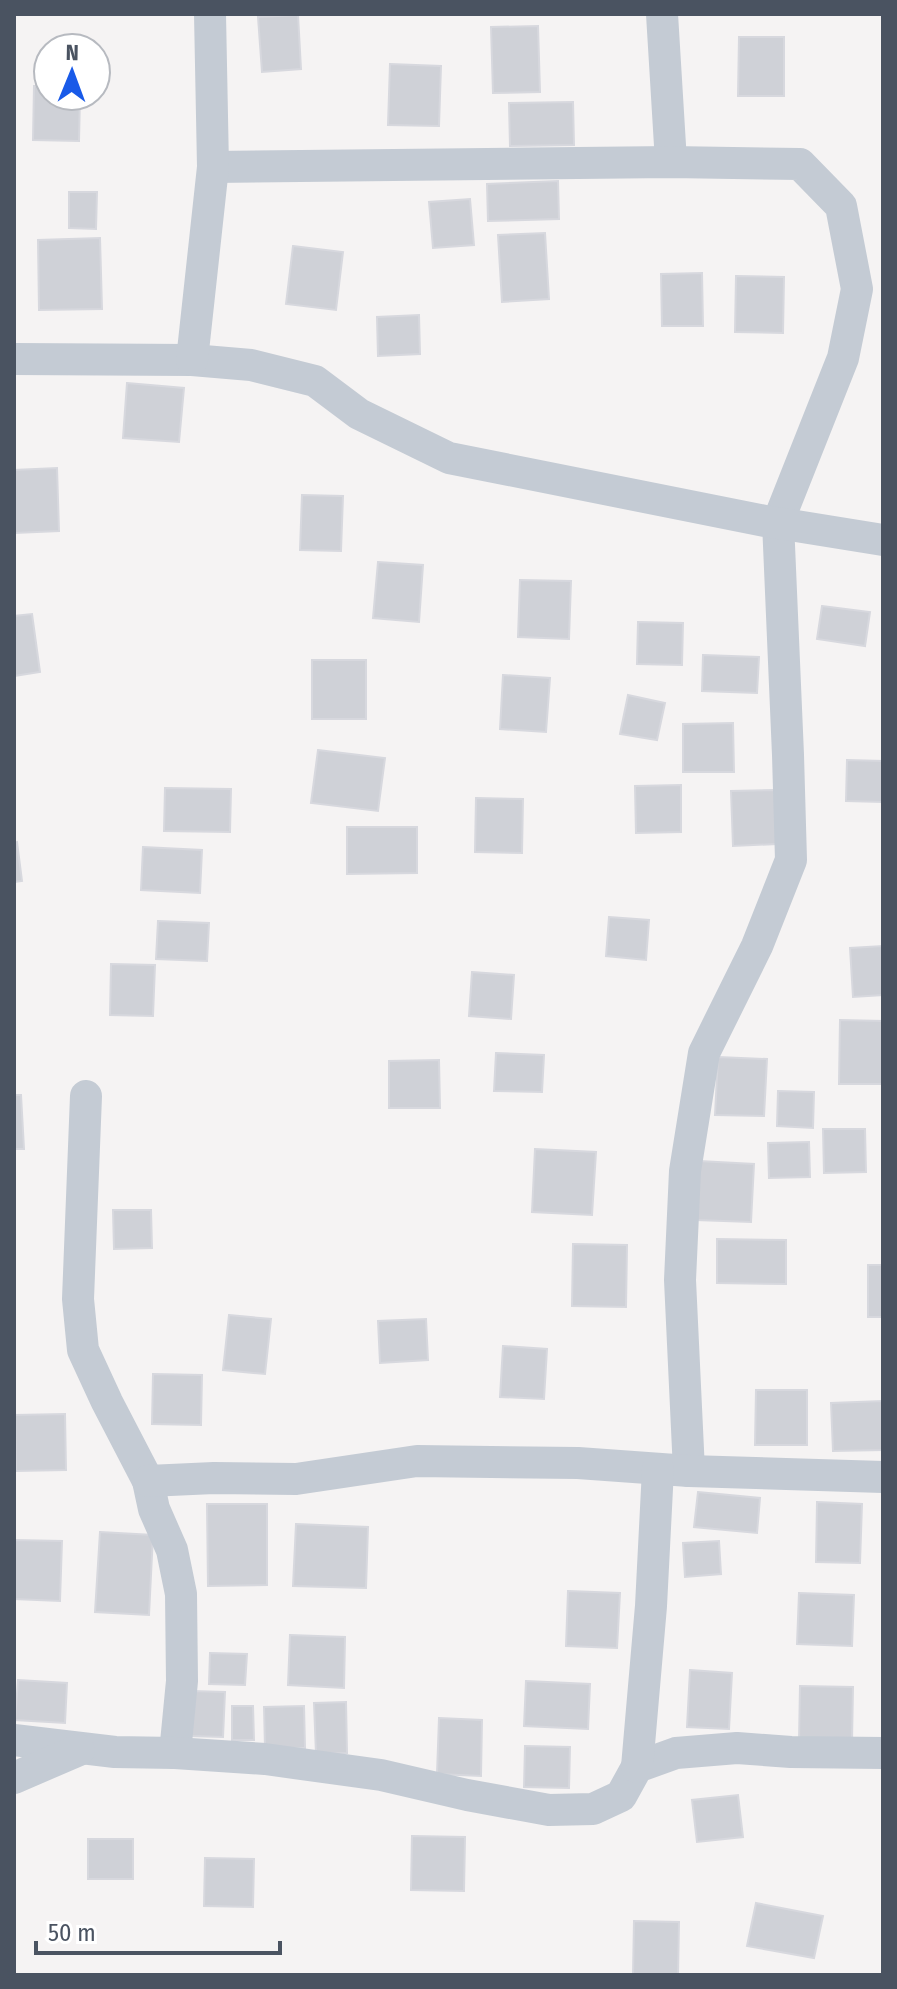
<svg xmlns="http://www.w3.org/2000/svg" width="897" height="1989" font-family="'Fira Sans Condensed',sans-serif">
<rect width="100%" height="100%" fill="#f5f3f3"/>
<g fill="#cfd1d7" stroke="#d7d8de" stroke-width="2">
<polygon points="298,15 301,69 262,72 258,17"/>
<polygon points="538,26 540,92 493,93 491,27"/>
<polygon points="739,37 784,37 784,96 738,96"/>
<polygon points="390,64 441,66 439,126 388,125"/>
<polygon points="34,86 48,86 48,96 80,96 79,141 33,140"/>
<polygon points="573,102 574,145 510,146 509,103"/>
<polygon points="558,181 559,219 488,221 487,184"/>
<polygon points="69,192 97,192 96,229 69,228"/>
<polygon points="470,199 474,245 433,248 429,202"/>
<polygon points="545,233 549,299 502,302 498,235"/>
<polygon points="100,238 102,309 39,310 38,240"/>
<polygon points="293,246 343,252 336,310 286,304"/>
<polygon points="702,273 703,326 662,326 661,274"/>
<polygon points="736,276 784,277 783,333 735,332"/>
<polygon points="419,315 420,354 378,356 377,317"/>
<polygon points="127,383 184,388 179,442 123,438"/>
<polygon points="57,468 59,531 15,533 14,470"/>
<polygon points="302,495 343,496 341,551 300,550"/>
<polygon points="378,562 423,565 419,622 373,618"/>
<polygon points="520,580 571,581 569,639 518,637"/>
<polygon points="822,606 870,612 865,646 817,639"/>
<polygon points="32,614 40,672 14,676 14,616"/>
<polygon points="638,622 683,623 682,665 637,664"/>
<polygon points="703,655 759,657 757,693 702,691"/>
<rect x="312" y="660" width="54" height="59"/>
<polygon points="503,675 550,678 546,732 500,729"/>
<polygon points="628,695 665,703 657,740 620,734"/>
<polygon points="733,723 734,772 683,772 683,724"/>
<polygon points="318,750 385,758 378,811 311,803"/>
<polygon points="847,760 883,761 883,802 846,801"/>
<polygon points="681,785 681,832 636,833 635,786"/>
<polygon points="165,788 231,789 230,832 164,831"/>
<polygon points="775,790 777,844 733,846 731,791"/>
<polygon points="476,798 523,799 522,853 475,852"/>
<polygon points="347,827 417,827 417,873 347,874"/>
<polygon points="17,842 22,881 14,882 14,843"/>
<polygon points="143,847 202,850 200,893 141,890"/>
<polygon points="609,917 649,920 646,960 606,956"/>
<polygon points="158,921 209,923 207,961 156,959"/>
<polygon points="883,946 883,995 853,997 850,948"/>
<polygon points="111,964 155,965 153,1016 110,1015"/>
<polygon points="472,972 514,975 511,1019 469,1016"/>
<polygon points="840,1020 883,1021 882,1084 839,1084"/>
<polygon points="496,1053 544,1055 542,1092 494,1091"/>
<polygon points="718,1057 767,1059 764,1116 715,1115"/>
<polygon points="439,1060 440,1108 389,1108 389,1061"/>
<polygon points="778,1091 814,1092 813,1128 777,1126"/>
<polygon points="14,1095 21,1095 24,1149 14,1149"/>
<polygon points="823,1129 865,1129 866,1172 824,1173"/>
<polygon points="809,1142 810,1177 769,1178 768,1143"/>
<polygon points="535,1149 596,1152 592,1215 532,1212"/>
<polygon points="699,1161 754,1164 751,1222 696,1220"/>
<polygon points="113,1210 151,1210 152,1248 114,1249"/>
<polygon points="717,1239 786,1240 786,1284 717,1283"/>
<polygon points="573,1244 627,1245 626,1307 572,1306"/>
<rect x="868" y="1265" width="15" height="52"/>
<polygon points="229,1315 271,1319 265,1374 223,1370"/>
<polygon points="426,1319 428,1360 380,1363 378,1321"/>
<polygon points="503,1346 547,1349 544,1399 500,1397"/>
<polygon points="153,1374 202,1375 201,1425 152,1424"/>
<polygon points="756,1390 807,1390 807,1445 755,1445"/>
<polygon points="883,1401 883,1450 833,1451 831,1403"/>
<polygon points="65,1414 66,1470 16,1471 15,1415"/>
<polygon points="698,1492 760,1498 757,1533 694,1527"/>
<polygon points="817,1502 862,1504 860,1563 816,1562"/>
<polygon points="207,1504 267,1504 267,1585 208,1586"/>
<polygon points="296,1524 368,1527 366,1588 293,1586"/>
<polygon points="100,1532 153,1535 149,1615 95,1612"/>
<polygon points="14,1540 62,1541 60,1601 14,1599"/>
<polygon points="719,1541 721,1574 685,1577 683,1543"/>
<polygon points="568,1591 620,1593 617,1648 566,1646"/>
<polygon points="799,1593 854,1595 852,1646 797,1644"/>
<polygon points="290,1635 345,1637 344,1688 288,1685"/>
<polygon points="210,1653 247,1654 245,1685 209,1684"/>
<polygon points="690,1670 732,1673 729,1729 687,1727"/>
<polygon points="18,1680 67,1683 65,1723 15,1720"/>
<polygon points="526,1681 590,1684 588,1729 524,1726"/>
<polygon points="800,1686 853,1687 852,1742 799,1742"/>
<polygon points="192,1691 225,1692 223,1737 190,1736"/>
<polygon points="346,1702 347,1753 316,1754 314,1703"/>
<polygon points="232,1706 253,1706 254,1740 232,1740"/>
<polygon points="304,1706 305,1748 265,1748 264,1707"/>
<polygon points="439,1718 482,1720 481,1776 437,1774"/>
<polygon points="525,1746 570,1747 569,1788 524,1787"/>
<polygon points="738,1795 743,1837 697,1842 692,1800"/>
<polygon points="412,1836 465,1837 464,1891 411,1890"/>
<rect x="88" y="1839" width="45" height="40"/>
<polygon points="205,1858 254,1859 253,1907 204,1906"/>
<polygon points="756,1903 823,1916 814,1958 747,1946"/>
<polygon points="634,1921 679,1922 678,1975 633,1975"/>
</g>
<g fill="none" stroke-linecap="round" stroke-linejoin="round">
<g stroke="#c4cbd4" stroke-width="32">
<polyline points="662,14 671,162"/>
<polyline points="213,167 671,162 800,164 841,206 857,289 843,358 778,522 788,755 791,860 757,946 704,1053 685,1171 680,1280 689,1471"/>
<polyline points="14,359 192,360 251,365 315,381 359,414 449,458 765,521 883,540"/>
<polyline points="192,360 213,167 210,14"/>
<polyline points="86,1096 78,1299 83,1350 107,1402 148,1481 154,1509 172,1550 181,1594 182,1681 175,1753"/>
<polyline points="148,1481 214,1478 296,1479 417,1461 578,1463 689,1471 883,1477"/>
<polyline points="14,1740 115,1752 175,1753 265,1759 381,1775 467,1795 549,1810 593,1809 621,1796 637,1767 676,1753 737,1748 791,1752 883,1753"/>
<polyline points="637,1767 651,1606 658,1469"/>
<polyline points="14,1778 79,1750"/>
</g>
</g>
<rect width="897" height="1989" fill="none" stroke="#4a5361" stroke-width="32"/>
<g transform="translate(72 72) rotate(1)"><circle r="38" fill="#ffffff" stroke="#b7bac0" stroke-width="2"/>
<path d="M0-6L14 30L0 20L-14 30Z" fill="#195ae8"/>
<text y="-12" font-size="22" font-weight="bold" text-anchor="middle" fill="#4a5361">N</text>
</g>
<path d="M36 1941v12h244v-12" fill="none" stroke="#4a5361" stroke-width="4"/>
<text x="48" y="1941" font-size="24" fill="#4a5361" stroke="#ffffff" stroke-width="6" paint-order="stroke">50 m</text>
</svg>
